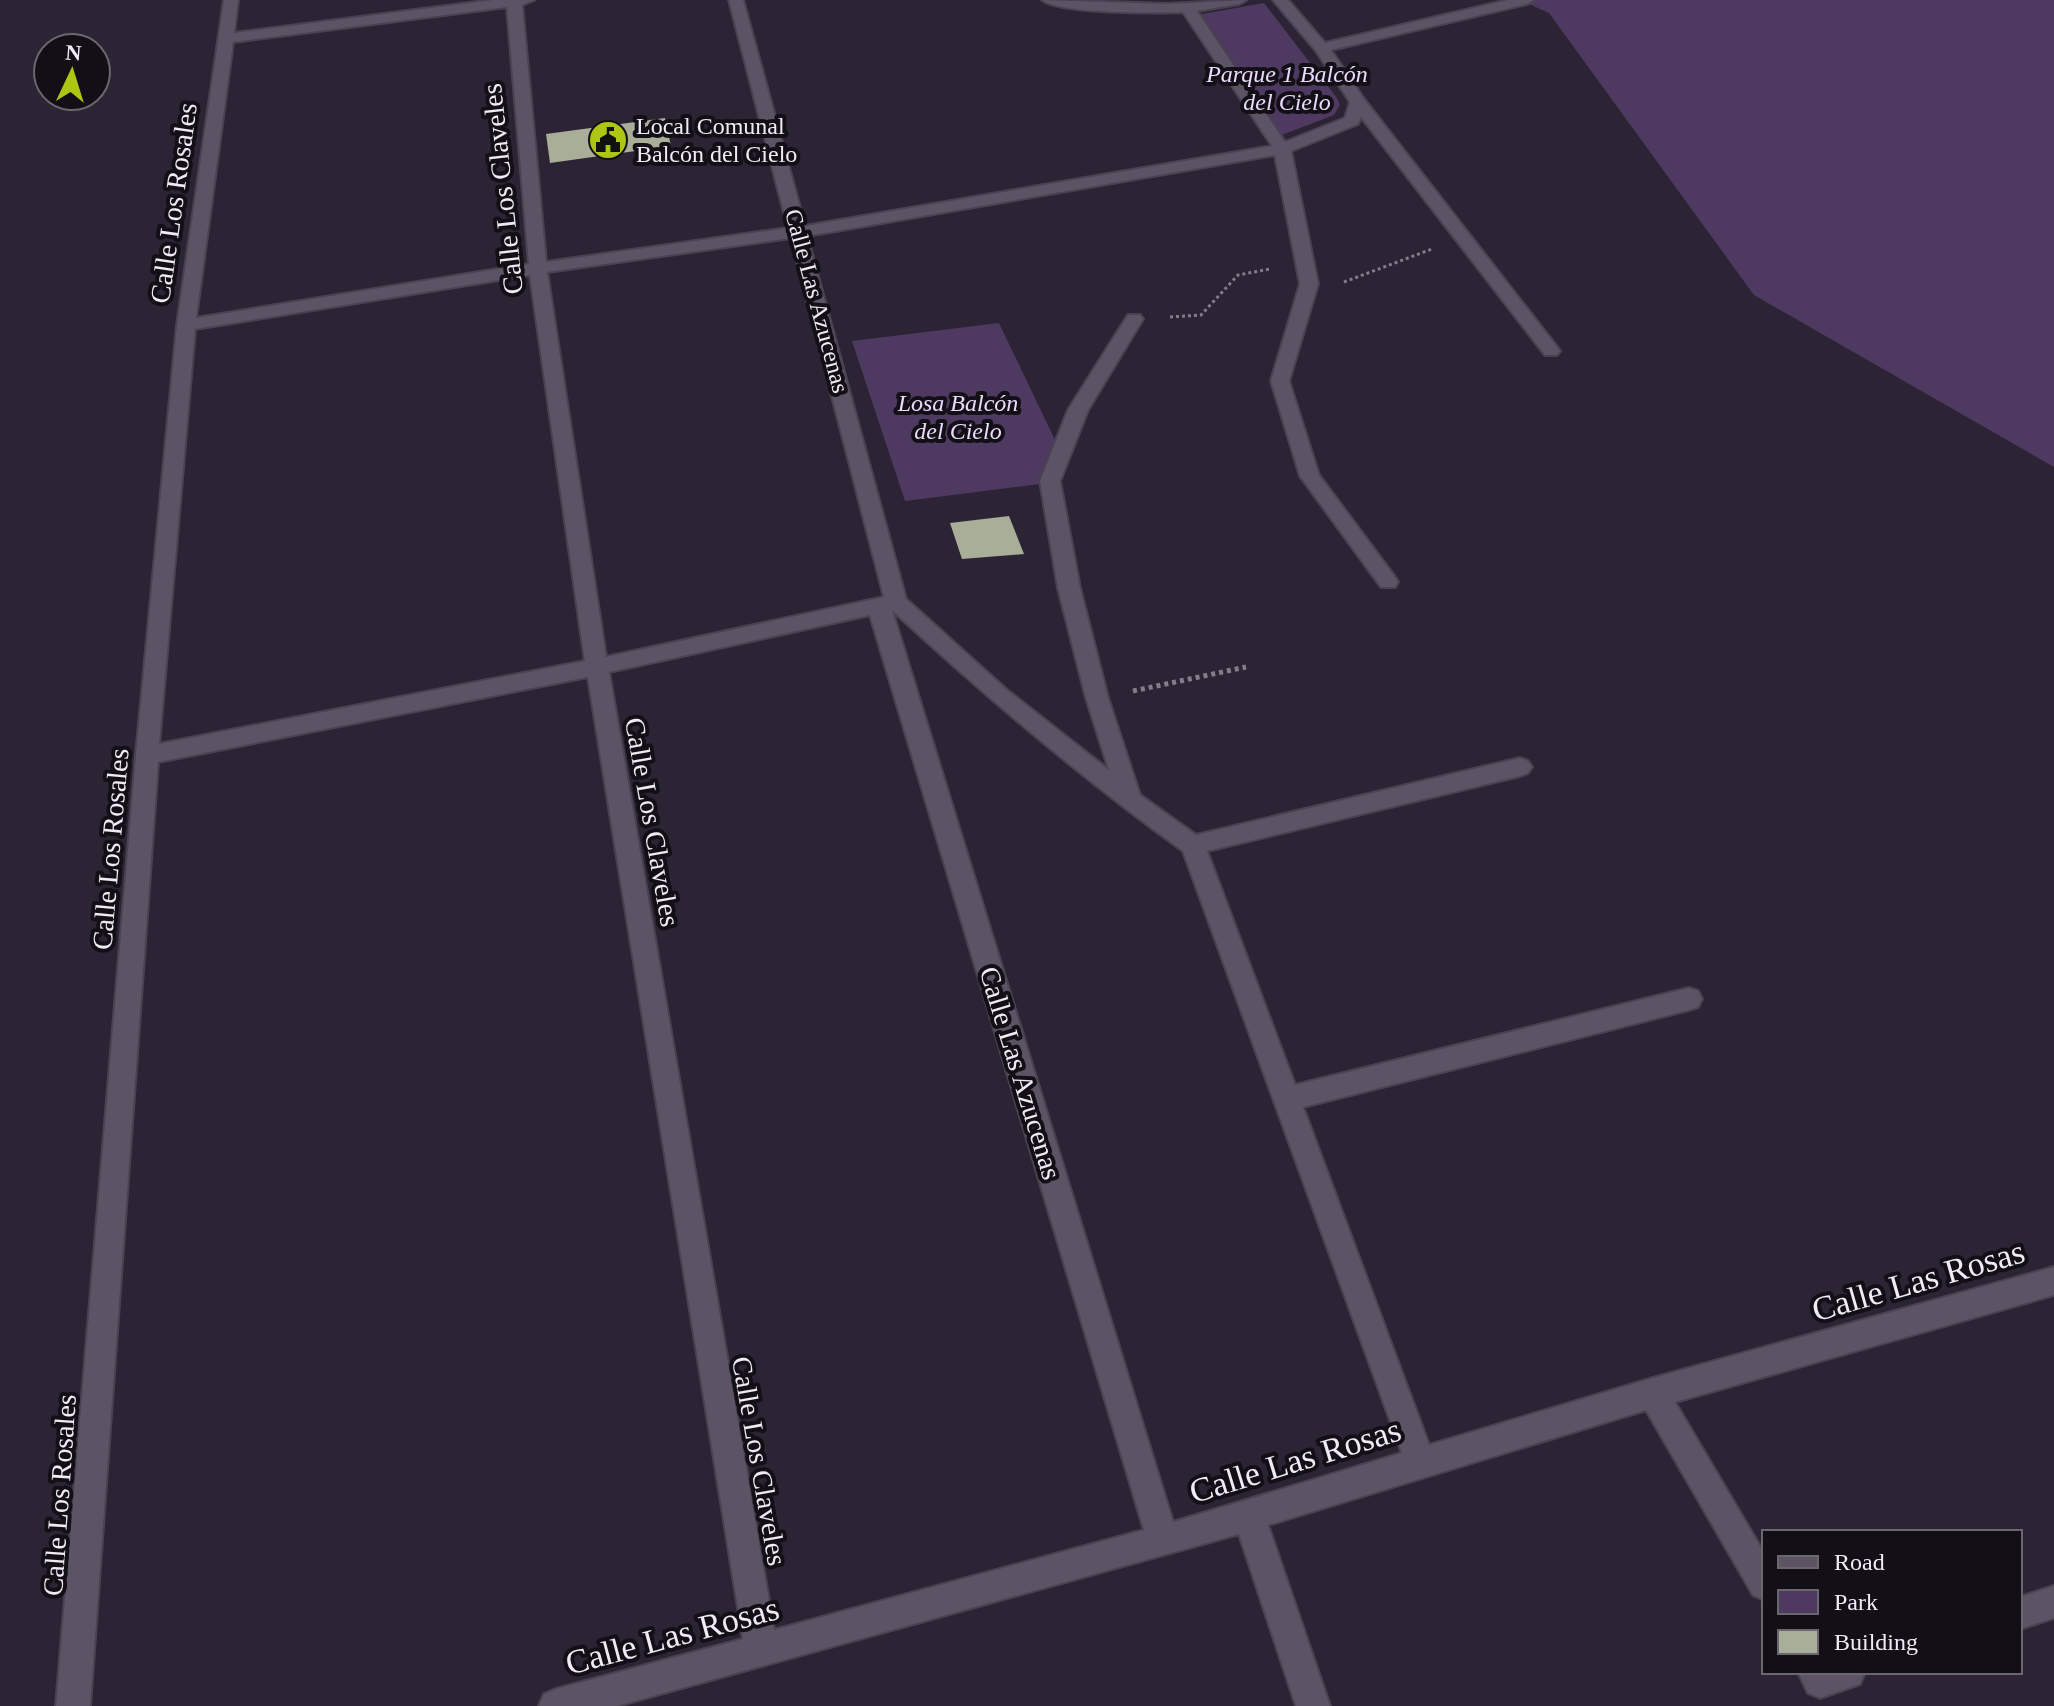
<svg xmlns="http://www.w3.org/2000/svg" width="2054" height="1706" font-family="Georgia,serif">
<rect width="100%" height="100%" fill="#2c2434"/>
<g fill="#4e3a61">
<polygon points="1520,0 2054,0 2054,467 1754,295 1549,13"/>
<polygon points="1264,3 1337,98 1340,105 1334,115 1279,136 1197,15"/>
<polygon points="999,323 1055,440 1040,484 905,501 852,341"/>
</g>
<g fill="#a8ae98">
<polygon points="665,118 671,146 550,163 546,134"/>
<polygon points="1009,516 1024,554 962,559 950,523"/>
</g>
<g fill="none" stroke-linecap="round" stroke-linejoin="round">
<defs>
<g id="minor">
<path d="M224,0H238L234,33L493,0H534L522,5L546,262L788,228L729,0H743L805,226L1272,146L1183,12C1157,13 1060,14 1042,0L1168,4L1246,0L1239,4L1197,11L1285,142L1345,118L1350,102L1316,51L1273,0H1288L1325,43L1508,0H1534L1527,4L1331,50L1364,99L1557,347L1560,351L1557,355H1545L1361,117L1358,124L1291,151L1318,284L1289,381L1319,475L1395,577L1398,582L1395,587H1381L1300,476L1271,381L1300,284L1275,155L807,236L906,599L1007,690L1109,770L1086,698L1058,588L1040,481L1068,410L1128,315H1140L1143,319L1088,410L1060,481L1080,588L1108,698L1140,795L1196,835L1520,758L1528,761L1532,767L1528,773L1520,776L1207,851L1295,1085L1689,988L1698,991L1702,999L1698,1007L1689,1010L1303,1107L1429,1445L1653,1378L2054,1267V1295L1675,1402L1764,1553V1600L1753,1595L1646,1410L1268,1525L1330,1706H1296L1239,1534L617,1706H539L544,1694L556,1689L743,1639L588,677L158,762L90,1706H56L136,755L177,325ZM507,7L529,264L196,318L233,42ZM791,238L884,597L606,657L547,272ZM530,275L585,661L159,744L195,329ZM892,610C985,696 1080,777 1183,851L1402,1453L1173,1522ZM870,615L1144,1530L774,1630L609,672Z"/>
<polygon points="2054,1586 2054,1618 2020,1629 2020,1597"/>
<polygon points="1798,1672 1865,1672 1860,1684 1820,1698 1808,1693"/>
</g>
</defs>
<use href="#minor" stroke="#494250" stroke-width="4"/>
<g stroke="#837c8a" stroke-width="3" stroke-dasharray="3 3" stroke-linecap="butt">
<polyline points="1344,282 1432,249"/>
<polyline points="1170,317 1201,315 1238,275 1270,269"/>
</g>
<polyline stroke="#837c8a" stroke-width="5" stroke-dasharray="4 4" stroke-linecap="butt" points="1133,691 1246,667"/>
<use href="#minor" fill="#5c5365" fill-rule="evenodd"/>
</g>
<defs>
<symbol id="civic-disc" viewBox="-11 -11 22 22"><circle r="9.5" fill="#acc613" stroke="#130f16"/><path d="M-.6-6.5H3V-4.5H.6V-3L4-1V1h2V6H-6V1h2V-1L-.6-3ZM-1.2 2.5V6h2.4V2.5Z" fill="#111"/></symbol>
</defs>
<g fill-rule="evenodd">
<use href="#civic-disc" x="586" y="118" width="44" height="44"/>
</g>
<g text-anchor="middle" stroke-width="8" stroke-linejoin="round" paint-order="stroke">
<g font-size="24" font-style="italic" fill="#eadafc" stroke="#130f16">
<text x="1287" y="82">Parque 1 Balcón<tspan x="1287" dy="28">del Cielo</tspan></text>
<text x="958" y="411">Losa Balcón<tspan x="958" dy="28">del Cielo</tspan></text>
</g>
<g font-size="24" fill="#efeaf5" stroke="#130f16" text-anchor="start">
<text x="636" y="134">Local Comunal<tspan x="636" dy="28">Balcón del Cielo</tspan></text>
</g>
<g font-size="24" fill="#efeaf5" stroke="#130f16">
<text transform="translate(817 301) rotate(75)" y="8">Calle Las Azucenas</text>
</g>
<g font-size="28" fill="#efeaf5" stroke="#130f16">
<text transform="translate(502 189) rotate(-96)" y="10">Calle Los Claveles</text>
<text transform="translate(173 203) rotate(-82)" y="10">Calle Los Rosales</text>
<text transform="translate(653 822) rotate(80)" y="10">Calle Los Claveles</text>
<text transform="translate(110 849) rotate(-85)" y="10">Calle Los Rosales</text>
<text transform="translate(1021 1073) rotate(73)" y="10">Calle Las Azucenas</text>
<text transform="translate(760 1461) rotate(80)" y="10">Calle Los Claveles</text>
<text transform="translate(59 1495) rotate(-86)" y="10">Calle Los Rosales</text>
</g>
<g font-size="34" fill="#efeaf5" stroke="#130f16">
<text transform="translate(1918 1280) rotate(-16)" y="12">Calle Las Rosas</text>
<text transform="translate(1295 1460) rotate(-17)" y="12">Calle Las Rosas</text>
<text transform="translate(672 1635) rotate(-15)" y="12">Calle Las Rosas</text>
</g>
</g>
<rect x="1762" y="1530" width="260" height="144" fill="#130f16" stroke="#6b676f" stroke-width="2"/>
<rect x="1778" y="1556" width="40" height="12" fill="#5c5365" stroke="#6b676f" stroke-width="2"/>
<text x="1834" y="1570" font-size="24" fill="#efeaf5">Road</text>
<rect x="1778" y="1590" width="40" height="24" fill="#4e3a61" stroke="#6b676f" stroke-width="2"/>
<text x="1834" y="1610" font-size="24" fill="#efeaf5">Park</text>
<rect x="1778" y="1630" width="40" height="24" fill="#a8ae98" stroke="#6b676f" stroke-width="2"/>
<text x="1834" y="1650" font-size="24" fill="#efeaf5">Building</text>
<g transform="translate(72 72) rotate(4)"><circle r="38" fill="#130f16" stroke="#6b676f" stroke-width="2"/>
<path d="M0-6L14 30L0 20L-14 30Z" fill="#acc613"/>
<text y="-12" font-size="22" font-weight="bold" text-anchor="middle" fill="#efeaf5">N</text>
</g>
</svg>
